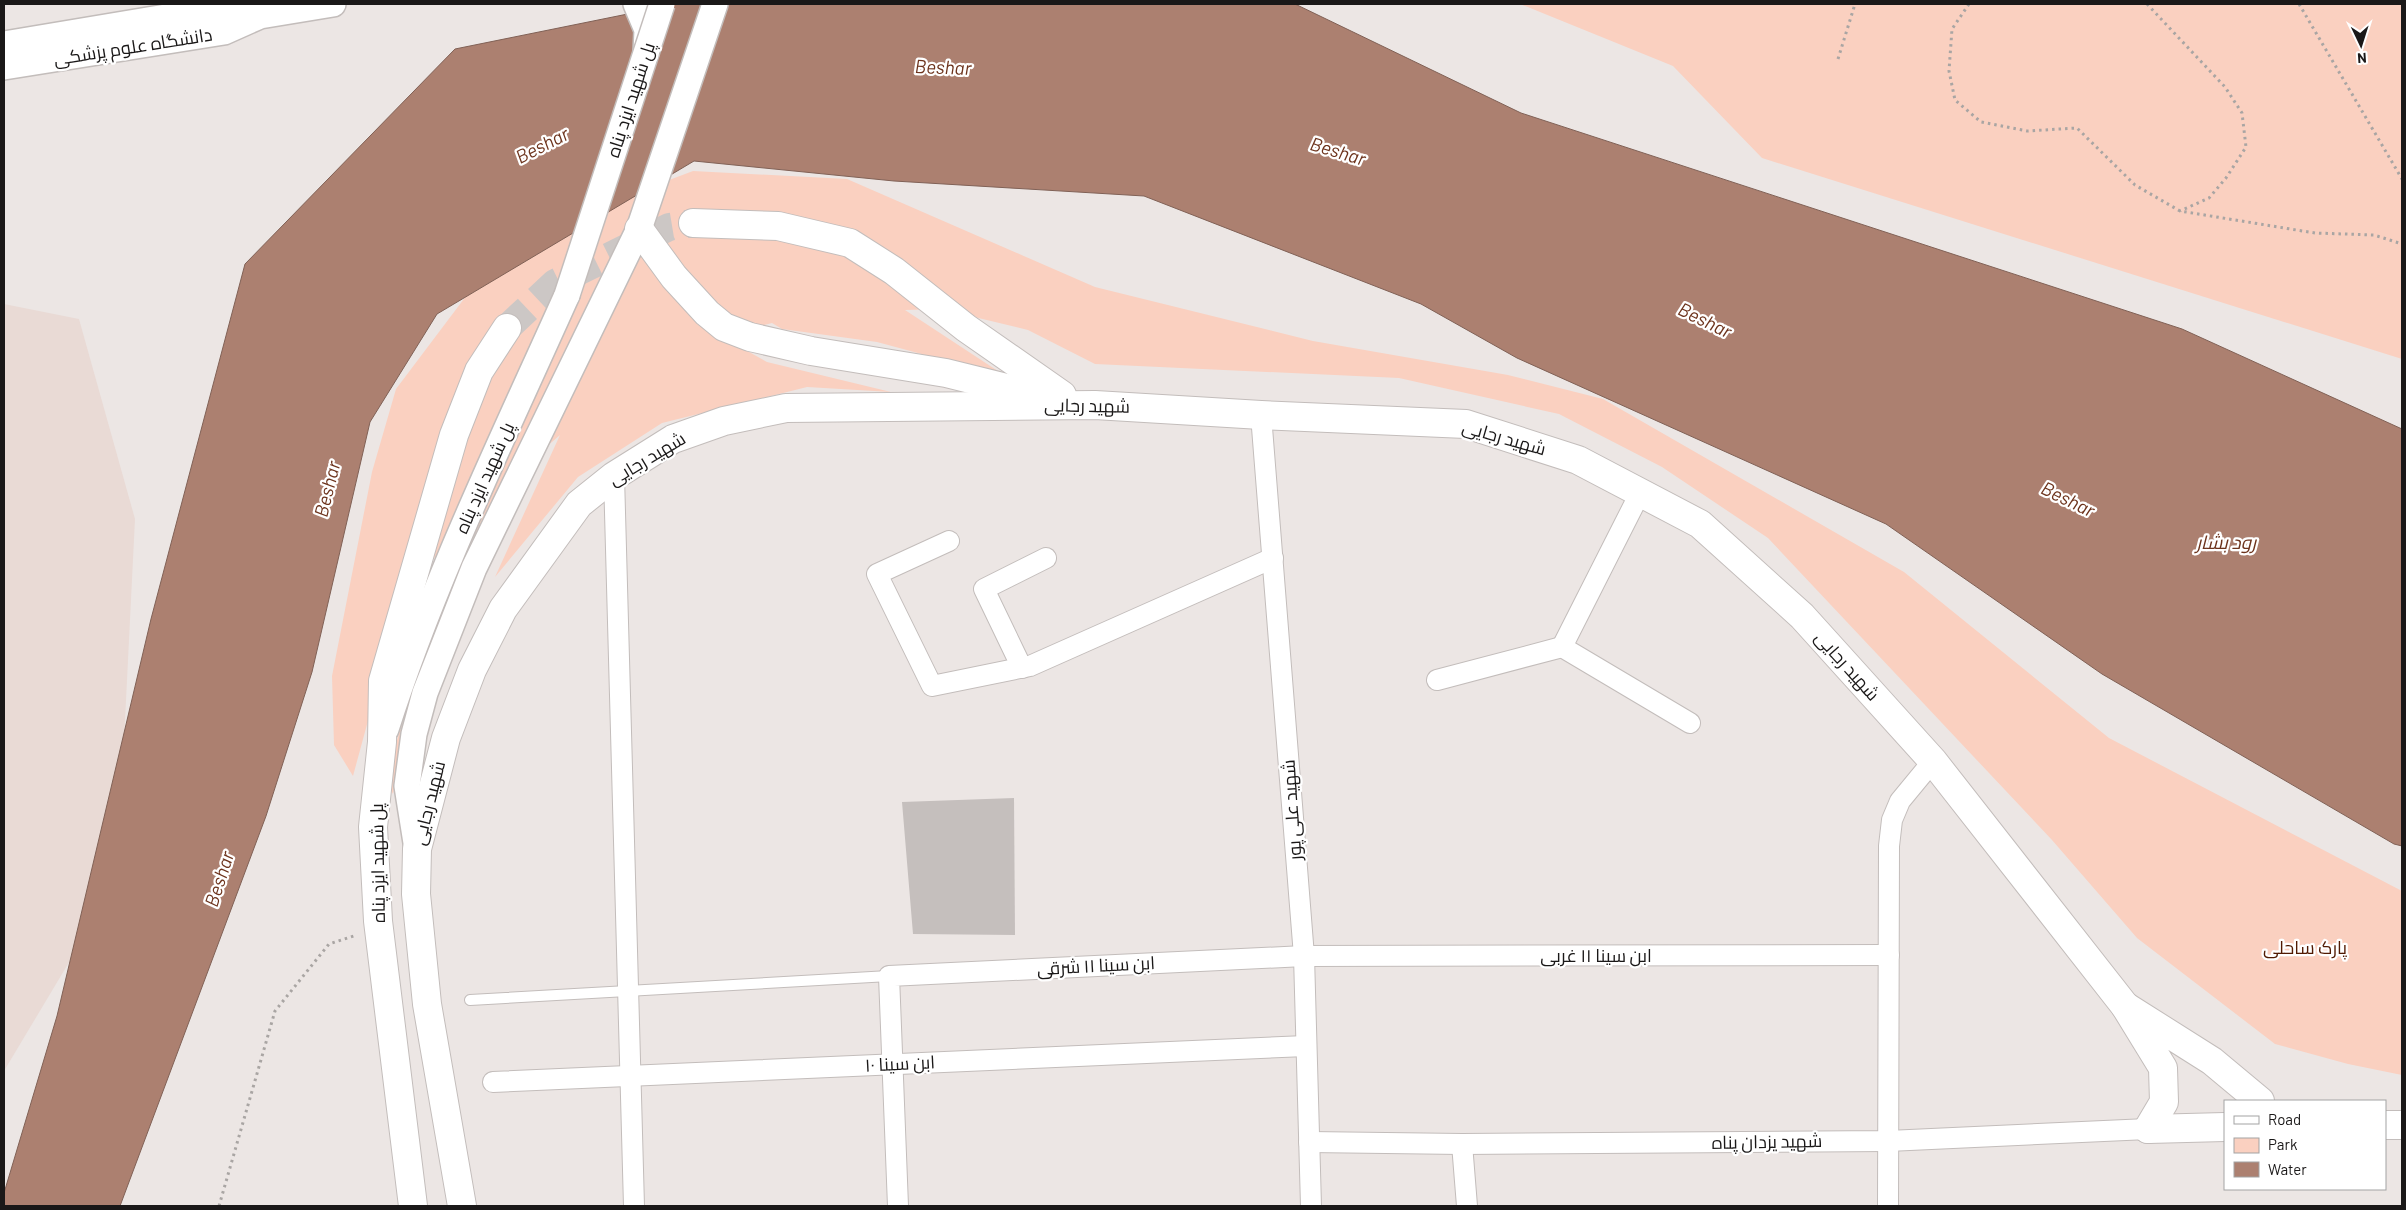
<svg xmlns="http://www.w3.org/2000/svg" width="2406" height="1210" font-family="Barlow,Cairo,sans-serif">
<rect width="100%" height="100%" fill="#ece6e4"/>
<polygon fill="#e9dad5" points="4,304 79,319 135,519 117,882 4,1071"/>
<g fill="#fad0c0">
<polygon points="1520,4 2402,4 2402,359 1762,158 1673,66"/>
<polygon points="693,171 847,179 1095,287 1313,341 1508,375 1603,399 1904,572 2109,738 2402,891 2402,1075 2348,1064 2275,1044 2137,938 2052,840 1768,538 1662,467 1559,414 1399,378 1095,364 1028,330 941,309 905,310 1007,377 877,342 782,329 772,323 731,333 722,337 767,362 891,392 807,387 662,423 578,477 495,577 560,435 499,488 454,585 397,768 393,794 385,778 447,582 481,507 403,592 353,776 334,745 332,676 372,472 396,389 494,259 648,188"/>
</g>
<polygon fill="#ac8070" stroke="#806156" points="677,4 1295,4 1521,113 2182,329 2402,429 2402,846 2394,844 2102,674 1886,524 1517,358 1421,304 1144,196 894,181 694,161 437,314 370,422 312,672 266,816 120,1206 4,1206 4,1193 57,1016 151,619 245,264 455,49"/>
<polygon fill="#c5bfbd" points="1014,798 1015,935 913,934 902,802"/>
<g fill="none" stroke-linecap="round" stroke-linejoin="round">
<polyline stroke="#ccc7c5" stroke-width="28" stroke-dasharray="28 14" stroke-linecap="butt" points="507,328 555,283 669,227 693,223"/>
<defs>
<polyline id="service" points="470,1000 889,976"/>
<g id="minor">
<polyline points="1261,415 1304,956 1311,1206"/>
<polyline points="614,476 634,1206"/>
<polyline points="1640,493 1562,647 1690,723"/>
<polyline points="949,541 877,574 932,686 1030,666 1273,558"/>
<polyline points="1022,668 984,589 1046,558"/>
<polyline points="1437,680 1562,647"/>
<polyline points="493,1082 1306,1046"/>
<polyline points="1309,1142 1462,1144 1888,1141 2148,1129"/>
<polyline points="1462,1144 1467,1206"/>
<polyline points="898,1206 889,976 1304,956 1889,955"/>
<polyline points="1888,1206 1889,846 1892,820 1900,801 1933,761"/>
</g>
<g id="tertiary">
<polyline points="636,4 647,30 646,52"/>
<polyline points="4,44 202,11 258,16"/>
<polyline points="4,67 224,32 260,16 333,4"/>
<path d="M386,729C434,579 503,438 567,295"/>
<polyline points="417,849 407,786 414,734 425,693 474,568 639,229 715,4"/>
</g>
<g id="secondary">
<polyline points="693,223 778,226 850,243 894,271 966,328 1062,395"/>
<polyline points="639,229 674,277 707,313 724,327 750,337 811,351 946,373 1035,395"/>
<polyline points="2385,1125 2402,1125"/>
<polyline points="2148,1129 2164,1102 2163,1068 2125,1006 2212,1061 2260,1101"/>
<polyline points="2148,1129 2225,1127"/>
<polyline points="413,1206 378,921 373,827 382,742 383,681 454,435 479,371 507,328"/>
<polyline points="462,1206 427,1004 416,894 417,849 446,738 472,670 503,609 579,504 614,476 673,439 724,421 786,408 1095,405 1261,415 1466,424 1578,460 1700,524 1802,616 1933,761 2125,1006"/>
</g>
</defs>
<use href="#service" stroke="#c3bdbb" stroke-width="12"/>
<use href="#minor" stroke="#c3bdbb" stroke-width="22"/>
<use href="#tertiary" stroke="#c3bdbb" stroke-width="28"/>
<use href="#secondary" stroke="#c3bdbb" stroke-width="30"/>
<g stroke="#a9a5a3" stroke-width="3" stroke-dasharray="2.5 4" stroke-linecap="butt">
<polyline points="1969,4 1952,29 1949,71 1955,100 1981,122 2027,131 2077,128 2135,185 2180,211 2315,233 2374,235 2402,244"/>
<polyline points="2147,4 2225,87 2242,113 2246,147 2226,178 2209,198 2180,211"/>
<polyline points="2299,4 2402,179"/>
<polyline points="1838,59 1855,4"/>
<polyline points="219,1206 275,1011 329,944 357,935"/>
</g>
<use href="#service" stroke="#fff" stroke-width="10"/>
<use href="#minor" stroke="#fff" stroke-width="20"/>
<use href="#tertiary" stroke="#fff" stroke-width="25"/>
<use href="#secondary" stroke="#fff" stroke-width="28"/>
<defs>
<polyline id="tertiary-bridge" points="567,295 662,4"/>
</defs>
<use href="#tertiary-bridge" stroke="#c3bdbb" stroke-width="28" stroke-linecap="butt"/>
<use href="#tertiary-bridge" stroke="#fff" stroke-width="25"/>
</g>
<g text-anchor="middle" stroke-width="4.5" stroke-linejoin="round" paint-order="stroke">
<g font-size="18" fill="#1a1818" stroke="#fff">
<text transform="translate(133 47) rotate(-9)" y="6">دانشگاه علوم پزشکی</text>
<text transform="translate(631 100) rotate(-72)" y="6">پل شهید ایزد پناه</text>
<text transform="translate(1087 406) rotate(1)" y="6">شهید رجایی</text>
<text transform="translate(1504 438) rotate(16)" y="6">شهید رجایی</text>
<text transform="translate(647 459) rotate(-31)" y="6">شهید رجایی</text>
<text transform="translate(485 478) rotate(-66)" y="6">پل شهید ایزد پناه</text>
<text transform="translate(1847 666) rotate(48)" y="6">شهید رجایی</text>
<text transform="translate(429 803) rotate(-76)" y="6">شهید رجایی</text>
<text transform="translate(1292 810) rotate(-94)" y="6">شهید علی پور</text>
<text transform="translate(378 863) rotate(-91)" y="6">پل شهید ایزد پناه</text>
<text x="1596" y="962">ابن سینا ۱۱ غربی</text>
<text transform="translate(1096 966) rotate(-3)" y="6">ابن سینا ۱۱ شرقی</text>
<text transform="translate(900 1064) rotate(-3)" y="6">ابن سینا ۱۰</text>
<text transform="translate(1767 1142) rotate(-1)" y="6">شهید یزدان پناه</text>
</g>
<g font-size="18" fill="#511a02" stroke="#fff">
<text x="2305" y="954">پارک ساحلی</text>
</g>
<g font-size="19" font-style="italic" fill="#6d331c" stroke="#fff">
<text transform="translate(943 67) rotate(2)" y="7">Beshar</text>
<text transform="translate(542 145) rotate(-27)" y="7">Beshar</text>
<text transform="translate(1338 151) rotate(17)" y="7">Beshar</text>
<text transform="translate(1705 320) rotate(26)" y="7">Beshar</text>
<text transform="translate(327 489) rotate(-76)" y="7">Beshar</text>
<text transform="translate(2068 499) rotate(26)" y="7">Beshar</text>
<text x="2226" y="549">رود بشار</text>
<text transform="translate(219 879) rotate(-72)" y="7">Beshar</text>
</g>
</g>
<rect width="2406" height="1210" fill="none" stroke="#1a1818" stroke-width="10"/>
<rect x="2224" y="1100" width="162" height="90" fill="#ffffff" stroke="#a3a3a3"/>
<rect x="2234" y="1116" width="25" height="8" fill="#ffffff" stroke="#a3a3a3"/>
<text x="2268" y="1125" font-size="15" fill="#1a1818">Road</text>
<rect x="2234" y="1138" width="25" height="15" fill="#fad0c0" stroke="#a3a3a3"/>
<text x="2268" y="1150" font-size="15" fill="#1a1818">Park</text>
<rect x="2234" y="1162" width="25" height="15" fill="#ac8070" stroke="#a3a3a3"/>
<text x="2268" y="1175" font-size="15" fill="#1a1818">Water</text>
<g transform="translate(2361 45) rotate(176)" stroke="#ffffff" stroke-width="4" paint-order="stroke">
<path d="M0-4L9 19L0 12L-9 19Z" fill="#1a1818"/>
<text y="-8" font-size="14" font-weight="bold" text-anchor="middle" fill="#1a1818">N</text>
</g>
</svg>
